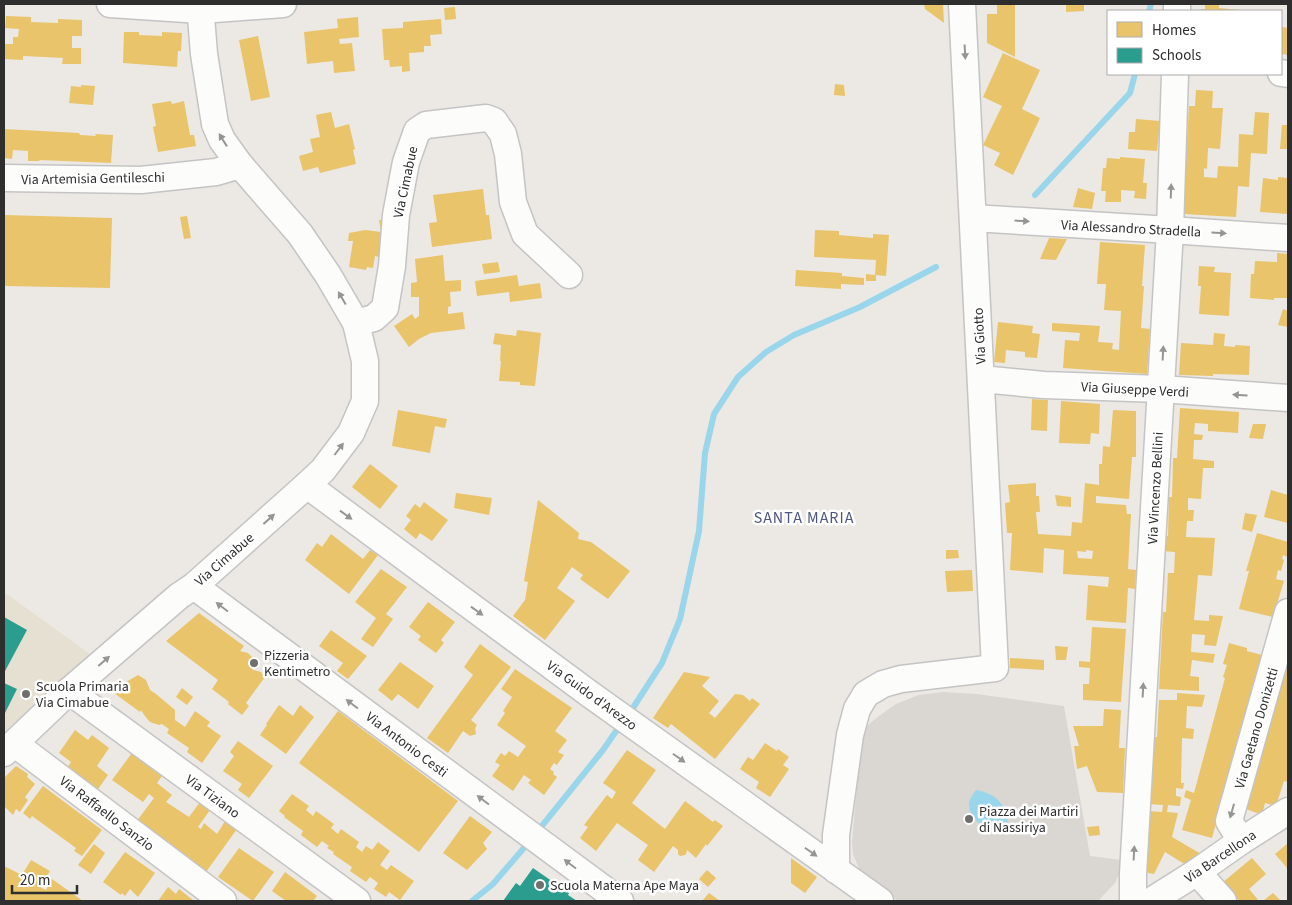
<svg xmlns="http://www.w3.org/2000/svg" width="1292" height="905" font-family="'Source Sans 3',sans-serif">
<rect width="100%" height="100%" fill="#ece8e4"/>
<polygon fill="#e6e0d3" points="4,592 91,655 4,733"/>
<polygon fill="#dad6d2" points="943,692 977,694 1064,706 1090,856 1122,860 1120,872 1115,883 1098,901 898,901 868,879 860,871 853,854 852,842 860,752 862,737 868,725 879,716 896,704 919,695"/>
<path fill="#99d6ec" d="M976,790C995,793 1008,805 1008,825L1002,831C988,832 970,821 969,805C969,799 973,795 976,790Z"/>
<g fill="#e9c46a" fill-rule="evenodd">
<polygon points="924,4 943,4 944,23 925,9"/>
<polygon points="997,4 1015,4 1015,57 987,43 987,14 997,14"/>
<polygon points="1066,4 1084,4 1084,11 1066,12"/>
<polygon points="1205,4 1219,5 1219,8 1239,10 1239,11 1201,11 1201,9 1205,9"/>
<polygon points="455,7 456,19 445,20 444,8"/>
<polygon points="6,16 31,17 31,22 58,23 58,19 82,20 82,36 72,36 72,48 81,48 81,64 62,64 63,58 23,56 23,60 4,59 4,44 13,44 13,37 18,37 19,29 5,28"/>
<polygon points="358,17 359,37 339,39 340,44 352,43 355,71 334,73 333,61 307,64 304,32 338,28 337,19"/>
<polygon points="441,19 442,34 430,35 431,46 424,46 424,52 409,53 410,71 402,72 402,66 390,67 389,60 384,60 382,29 403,28 403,22"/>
<polygon points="1282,27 1288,28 1288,55 1281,54"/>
<polygon points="124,32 139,32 139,35 162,36 162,32 182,33 181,51 178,51 177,67 123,63"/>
<polygon points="258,36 270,97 251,101 239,40"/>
<polygon points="1003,53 1040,70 1022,109 1040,118 1013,175 994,165 1000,153 983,145 1002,106 983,97"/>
<polygon points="835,84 844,85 845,96 834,95"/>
<polygon points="81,85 95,86 93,105 69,103 71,86 81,87"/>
<polygon points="1196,90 1213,91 1212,108 1223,108 1220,149 1208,148 1207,169 1204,168 1204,177 1217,178 1218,166 1238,167 1239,134 1253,135 1255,112 1269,113 1267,154 1251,153 1249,187 1238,186 1236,217 1183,214 1189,106 1195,106"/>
<polygon points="171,101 172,104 184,101 190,135 194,135 196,146 158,152 153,127 156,126 152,104"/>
<polygon points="331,112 335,128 349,124 355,149 353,150 356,164 320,173 318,167 303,171 299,156 313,152 310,139 320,137 316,115"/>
<polygon points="1136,119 1160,121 1157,151 1128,149 1129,132 1135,132"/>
<polygon points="1282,125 1288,125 1288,149 1280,149"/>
<polygon points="4,129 79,133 80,135 96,136 95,134 113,135 111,163 39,160 40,161 28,161 28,151 13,150 12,159 4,158"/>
<polygon points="1120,157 1145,159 1143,183 1147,183 1146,199 1134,198 1135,191 1121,190 1121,202 1105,202 1106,191 1101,191 1103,168 1106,168 1107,158 1120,159"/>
<polygon points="1278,177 1288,178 1288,214 1260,212 1263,178 1278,180"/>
<polygon points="1078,188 1095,193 1092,209 1073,207"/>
<polygon points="483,189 486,215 489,215 492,239 432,247 429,223 437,222 433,195"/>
<polygon points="4,215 112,218 110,288 4,286"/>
<polygon points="187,216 191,238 184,239 180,217"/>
<polygon points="388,219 383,258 375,256 373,268 367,267 366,270 349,267 353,241 348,241 349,233 365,230 381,232 379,220"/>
<polygon points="815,230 839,231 839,235 873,238 873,234 889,235 886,276 876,275 876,281 866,281 866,274 875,275 876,260 814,257"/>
<polygon points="1049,238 1067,239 1056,260 1040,259"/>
<polygon points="1100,242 1145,245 1142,286 1144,286 1141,328 1150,329 1147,374 1063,368 1065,340 1079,341 1080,333 1052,331 1052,323 1100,326 1098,342 1113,343 1112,349 1119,350 1121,311 1104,310 1106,284 1097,284"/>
<polygon points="1277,253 1288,254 1287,298 1274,298 1274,300 1250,298 1251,274 1254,274 1255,261 1277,262"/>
<polygon points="443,255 445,281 461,280 461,291 450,292 451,306 448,307 448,314 463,312 465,329 431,333 419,339 409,347 394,326 412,314 415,319 419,316 419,297 411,297 411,283 417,282 415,259"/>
<polygon points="498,262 500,272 484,274 482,264"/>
<polygon points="1199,266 1215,267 1214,272 1231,273 1229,316 1199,314 1201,286 1198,286"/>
<polygon points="796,270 842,273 842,276 864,278 864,285 841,284 841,289 795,286"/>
<polygon points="517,275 519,286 540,283 542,298 510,302 509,292 477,296 475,281"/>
<polygon points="1283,309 1288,311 1288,327 1278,325"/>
<polygon points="998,322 1033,326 1032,333 1040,334 1037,358 1025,357 1025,352 1006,350 1005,363 994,362"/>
<polygon points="517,330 541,333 535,386 520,385 520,382 499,381 501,361 500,361 501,345 493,344 495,333 516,336"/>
<polygon points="1214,333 1225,334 1224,346 1235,347 1235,345 1250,346 1249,375 1213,374 1213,376 1179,375 1181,343 1213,345"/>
<polygon points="1032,399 1048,400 1047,431 1031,430"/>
<polygon points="1061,401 1100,404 1099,434 1091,433 1090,444 1059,443"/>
<polygon points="1180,408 1239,412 1238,433 1208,431 1208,424 1195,423 1194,434 1203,435 1202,440 1194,440 1193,459 1214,461 1214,468 1203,468 1201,499 1188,498 1188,510 1194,510 1193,521 1187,521 1186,537 1215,538 1212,576 1198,575 1194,620 1209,621 1209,615 1223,616 1216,646 1204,645 1205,635 1192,634 1191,652 1215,654 1213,663 1192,660 1190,676 1199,677 1199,691 1159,689 1163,612 1166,612 1168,573 1174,573 1175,552 1163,551 1164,536 1168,536 1169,497 1172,497 1173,458 1177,458"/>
<polygon points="398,410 447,419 445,428 435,426 430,453 392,446"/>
<path d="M1113,410L1136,411V457H1132L1129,499L1096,496V503L1126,505L1127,514H1131L1128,569L1136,570L1135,589L1128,588L1126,623L1086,620L1088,585L1108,587L1109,577L1063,574L1064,550L1044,548L1043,573L1010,570L1012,533H1007L1005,503L1010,502L1008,485L1036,483V496H1039L1040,512H1036L1038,534L1071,536L1072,522L1082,523L1085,483L1099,485V464H1102L1103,446L1110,447ZM1086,550L1093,551L1092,559L1078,558L1077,551L1086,552Z"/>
<polygon points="1253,424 1266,424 1263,439 1249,438"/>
<polygon points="370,464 398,486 380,509 352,487"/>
<polygon points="1271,490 1288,495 1288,523 1264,517"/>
<polygon points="456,493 492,498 489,515 454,508"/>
<polygon points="1055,495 1071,497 1071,507 1057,506"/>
<polygon points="538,500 579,533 578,539 591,542 630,571 608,599 580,579 583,575 572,567 557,588 575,601 545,640 513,616 525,600 528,582 524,581"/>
<polygon points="424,502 448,520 432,541 420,533 416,539 404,529 411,520 406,516 415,504 420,508"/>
<polygon points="1245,513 1257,515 1252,532 1242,529"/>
<polygon points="1257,533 1288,542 1288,557 1283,555 1282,559 1284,560 1281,571 1278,570 1276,579 1284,581 1273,617 1239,609 1249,571 1246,571"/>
<polygon points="331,534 363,559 370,550 378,555 349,594 305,560 317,543 322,547"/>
<polygon points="946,550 958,550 959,558 946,559"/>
<polygon points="381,569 407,587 386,614 393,619 373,647 361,639 376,618 355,602"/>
<polygon points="972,570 973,591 947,592 945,571"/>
<polygon points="428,602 455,622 441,640 444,643 436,653 418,640 421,636 409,627"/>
<polygon points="199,613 244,646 240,651 248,653 252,657 255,663 251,668 253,670 261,672 265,677 246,703 249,706 242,715 228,704 229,702 212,689 218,680 166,641"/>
<polygon points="1092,627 1126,629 1121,702 1083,700 1083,684 1089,684 1090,668 1079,667 1079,661 1090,662"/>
<polygon points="331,630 367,656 348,679 337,671 343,663 319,646"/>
<polygon points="1229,643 1247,648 1247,651 1262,655 1212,838 1182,830 1191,800 1184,797 1186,790 1194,793 1225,678 1223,677 1227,665 1223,664"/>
<polygon points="480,644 511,667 471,720 477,725 475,728 476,734 470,736 463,731 448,753 427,738 473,675 464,667"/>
<polygon points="1055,646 1068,647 1066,660 1056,660"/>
<polygon points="1010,658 1044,660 1044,670 1010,668"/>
<polygon points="400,662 434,686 418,709 398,694 392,701 378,690"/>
<polygon points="1288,662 1288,782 1284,781 1276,806 1265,803 1262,815 1246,809"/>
<polygon points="515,669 572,708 555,731 567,740 558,752 564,755 557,765 554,763 550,769 554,772 553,774 557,777 544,795 528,783 531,780 524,775 513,791 492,776 500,765 495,762 501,753 505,756 509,751 518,757 526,746 497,725 505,713 503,711 512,697 501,689"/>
<polygon points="684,672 710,677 702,686 719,701 709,713 715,718 735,694 743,695 750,701 752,698 760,704 715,759 671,724 668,728 653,718"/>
<polygon points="138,675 146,680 150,690 156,694 175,710 175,720 185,727 195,711 210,722 207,726 221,736 202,763 187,752 189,748 167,733 169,729 162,724 159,725 150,722 145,716 141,710 140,712 114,693 126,682"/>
<polygon points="182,688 193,697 187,705 176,697"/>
<polygon points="1177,693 1205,695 1202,707 1187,706 1186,728 1194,729 1193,739 1182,738 1181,783 1184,783 1183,789 1176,788 1176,796 1181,797 1180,806 1168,805 1167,812 1178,813 1172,837 1201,854 1186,865 1165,852 1154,874 1144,872 1148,811 1162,812 1163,805 1148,804 1151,737 1157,737 1159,700 1177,700"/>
<polygon points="279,705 293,716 300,705 314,717 286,754 260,735 267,725 266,724"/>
<polygon points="1104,709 1121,710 1119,748 1125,748 1123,793 1097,792 1087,766 1077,769 1074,746 1079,746 1073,726 1103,726"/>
<polygon points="338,711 458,801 419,852 299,763"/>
<polygon points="75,730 88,740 92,735 109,748 97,766 108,775 96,792 65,771 71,762 59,753"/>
<polygon points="238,741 273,766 249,798 238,790 242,784 223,771 234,756 230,752"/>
<polygon points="765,743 777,751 778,749 789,757 783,765 789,769 770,797 756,788 759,782 740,769 748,757 753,760"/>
<polygon points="627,750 656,770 632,803 665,829 685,801 713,822 715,820 723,826 707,846 706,844 696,858 687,850 686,854 685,855 680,856 678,854 678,850 673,846 654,872 638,860 648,845 617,823 596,851 580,838 588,827 584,825 607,795 612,799 616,792 603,783"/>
<polygon points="132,753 162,776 157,783 172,795 166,802 189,817 200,802 210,810 198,827 201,829 204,823 217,834 225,821 237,829 206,872 136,822 154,798 149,794 143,802 112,780"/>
<polygon points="16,766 28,774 27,777 35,784 25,797 28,800 20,812 16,809 13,815 4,806 4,778"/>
<polygon points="43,786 102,830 82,856 74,851 76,848 32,816 30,819 23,813"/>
<polygon points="292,794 309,806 306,810 313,816 316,811 334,824 331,828 338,834 341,829 359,842 356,847 362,852 366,846 372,850 378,842 390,851 380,865 387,870 391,865 414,881 400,900 389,892 386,897 374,889 378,883 370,877 366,882 350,871 352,867 333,854 334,852 327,848 329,846 322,841 317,847 301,835 303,831 284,817 285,816 279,811"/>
<polygon points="470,816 492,832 483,843 487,849 467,870 443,853"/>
<polygon points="1099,826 1100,835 1089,836 1087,827"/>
<polygon points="1288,843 1288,869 1275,854"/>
<polygon points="94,844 105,853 91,874 78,865"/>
<polygon points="239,848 274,872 253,901 218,877"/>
<polygon points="125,852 155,873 138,897 130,889 125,896 122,893 121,895 103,882"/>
<polygon points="791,858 817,877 805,893 791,883"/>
<polygon points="1252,858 1266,874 1249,889 1259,901 1239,901 1222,883"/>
<polygon points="31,860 50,871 40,887 46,890 52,879 83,901 4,901 4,866 22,875"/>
<polygon points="707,870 716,878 708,887 699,879"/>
<polygon points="285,872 317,896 313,901 286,901 272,891"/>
<polygon points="168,887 176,894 179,889 193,900 192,901 158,901"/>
<polygon points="709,893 720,901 702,901"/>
<polygon points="1273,893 1281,901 1263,901"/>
</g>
<g fill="#2a9d8f">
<polygon points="4,617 27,630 4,673"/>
<polygon points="4,683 17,689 4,715"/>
<polygon points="533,868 569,893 568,895 577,901 503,901 516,883 520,886"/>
</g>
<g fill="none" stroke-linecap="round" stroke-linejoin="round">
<g stroke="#99d6ec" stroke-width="6">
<polyline points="1149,11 1151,4"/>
<polyline points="1035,195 1130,93 1135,74"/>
<polyline points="629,714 662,663 680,619 699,531 705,453 714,414 738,377 766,352 794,335 860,307 936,267"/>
<polyline points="537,832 603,750 621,724"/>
<polyline points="472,901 493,884 529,842"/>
</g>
<defs>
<g id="minor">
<polyline points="110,4 201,10 283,4"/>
<polyline points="1177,11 1177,4"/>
<polyline points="1281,73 1288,74"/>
<polyline points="4,178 141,180 216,172 240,165"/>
<polyline points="973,218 1170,230 1288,238"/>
<polyline points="356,323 374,318 385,308 392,266 396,215 406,162 417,131 426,125 486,118 494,121 503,134 508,154 513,202 525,234 569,275"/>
<polyline points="981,379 1044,385 1161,389 1288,398"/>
<polyline points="307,485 591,695 880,901"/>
<polyline points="194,586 620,901"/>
<polyline points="69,691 357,901"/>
<polyline points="15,744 223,901"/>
<polyline points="4,753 69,691 179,596 194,586 307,485 323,470 351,433 365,401 365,361 356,323 328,275 300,234 240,165 222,140 215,124 204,54 200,4"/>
<polyline points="1241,841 1229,821 1288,612"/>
<polyline points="836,870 836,835 850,735 857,709 866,694 883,684 901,679 995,668 962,4"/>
<polyline points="1197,872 1223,901"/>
<polyline points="1133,901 1133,874 1170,230 1175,74"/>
<polyline points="1151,901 1197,872 1241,841 1288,811"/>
</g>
</defs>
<use href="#minor" stroke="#c5c4c5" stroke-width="29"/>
<use href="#minor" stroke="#fcfcfb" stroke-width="26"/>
</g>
<defs><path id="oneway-solid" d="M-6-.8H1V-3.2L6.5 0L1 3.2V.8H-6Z" transform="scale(1.25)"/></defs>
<g fill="#959594">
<use href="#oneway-solid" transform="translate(965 52) rotate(87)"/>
<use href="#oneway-solid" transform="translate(223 140) rotate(-122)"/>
<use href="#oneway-solid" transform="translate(1171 191) rotate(-88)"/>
<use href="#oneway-solid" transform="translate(1022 221) rotate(3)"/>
<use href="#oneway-solid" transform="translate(1219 233) rotate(4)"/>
<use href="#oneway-solid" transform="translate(342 298) rotate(-120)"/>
<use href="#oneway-solid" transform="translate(1163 353) rotate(-87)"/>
<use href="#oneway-solid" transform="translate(1240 395) rotate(-176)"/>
<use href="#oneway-solid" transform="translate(339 449) rotate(-53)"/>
<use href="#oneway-solid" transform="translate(346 515) rotate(36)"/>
<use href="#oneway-solid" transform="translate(269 519) rotate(-42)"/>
<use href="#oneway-solid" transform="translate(222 607) rotate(-143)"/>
<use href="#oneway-solid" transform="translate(477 611) rotate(36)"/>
<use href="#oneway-solid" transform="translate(104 661) rotate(-41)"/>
<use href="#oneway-solid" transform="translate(1143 690) rotate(-87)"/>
<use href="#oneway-solid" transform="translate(352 704) rotate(-143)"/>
<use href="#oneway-solid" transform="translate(679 758) rotate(35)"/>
<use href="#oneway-solid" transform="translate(483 800) rotate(-143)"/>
<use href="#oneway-solid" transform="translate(1232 811) rotate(106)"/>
<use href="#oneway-solid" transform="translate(811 852) rotate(35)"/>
<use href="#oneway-solid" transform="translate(1134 853) rotate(-87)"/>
<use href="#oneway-solid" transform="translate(570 864) rotate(-143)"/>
</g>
<g fill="#706f6e" stroke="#fff" stroke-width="2">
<circle cx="254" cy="663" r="5"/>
<circle cx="26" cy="694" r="5"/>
<circle cx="969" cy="819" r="5"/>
<circle cx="540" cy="885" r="5"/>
</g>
<g text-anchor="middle" stroke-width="5" stroke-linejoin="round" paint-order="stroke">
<g font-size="14" fill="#2e2e2e" stroke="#fff">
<text transform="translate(93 178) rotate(-1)" y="5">Via Artemisia Gentileschi</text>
<text transform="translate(405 182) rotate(-78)" y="5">Via Cimabue</text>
<text transform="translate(1131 228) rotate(3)" y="5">Via Alessandro Stradella</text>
<text transform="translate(979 336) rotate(-93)" y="5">Via Giotto</text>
<text transform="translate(1135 389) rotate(3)" y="5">Via Giuseppe Verdi</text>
<text transform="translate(1155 488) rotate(-87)" y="5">Via Vincenzo Bellini</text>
<text transform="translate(224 559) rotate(-41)" y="5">Via Cimabue</text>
<text transform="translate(592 695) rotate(36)" y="5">Via Guido d'Arezzo</text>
<text transform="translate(1256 728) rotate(-74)" y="5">Via Gaetano Donizetti</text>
<text transform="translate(407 744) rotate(37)" y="5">Via Antonio Cesti</text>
<text transform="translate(213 796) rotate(36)" y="5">Via Tiziano</text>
<text transform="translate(107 813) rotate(37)" y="5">Via Raffaello Sanzio</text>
<text transform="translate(1220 856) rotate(-34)" y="5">Via Barcellona</text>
</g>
<g font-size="14" fill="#2e2e2e" stroke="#fff" text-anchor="start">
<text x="264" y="660">Pizzeria<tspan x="264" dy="16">Kentimetro</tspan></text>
<text x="36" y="691">Scuola Primaria<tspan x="36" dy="16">Via Cimabue</tspan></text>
<text x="979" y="816">Piazza dei Martiri<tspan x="979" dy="16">di Nassiriya</tspan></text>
<text x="550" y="890">Scuola Materna Ape Maya</text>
</g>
<g font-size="16" letter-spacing="1" fill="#4d5680" stroke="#fff">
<text x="804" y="523">SANTA MARIA</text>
</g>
</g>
<rect width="1292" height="905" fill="none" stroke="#2e2e2e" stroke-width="10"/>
<rect x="1107" y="10" width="175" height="65" fill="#ffffff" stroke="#ababab"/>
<rect x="1117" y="22" width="25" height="15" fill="#e9c46a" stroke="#ababab"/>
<text x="1152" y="35" font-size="15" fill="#2e2e2e">Homes</text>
<rect x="1117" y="48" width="25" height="15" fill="#2a9d8f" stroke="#ababab"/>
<text x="1152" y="60" font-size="15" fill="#2e2e2e">Schools</text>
<path d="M12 885v8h65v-8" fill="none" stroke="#2e2e2e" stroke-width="2.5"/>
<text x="20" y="885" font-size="15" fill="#2e2e2e" stroke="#ffffff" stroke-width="4" paint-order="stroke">20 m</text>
</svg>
